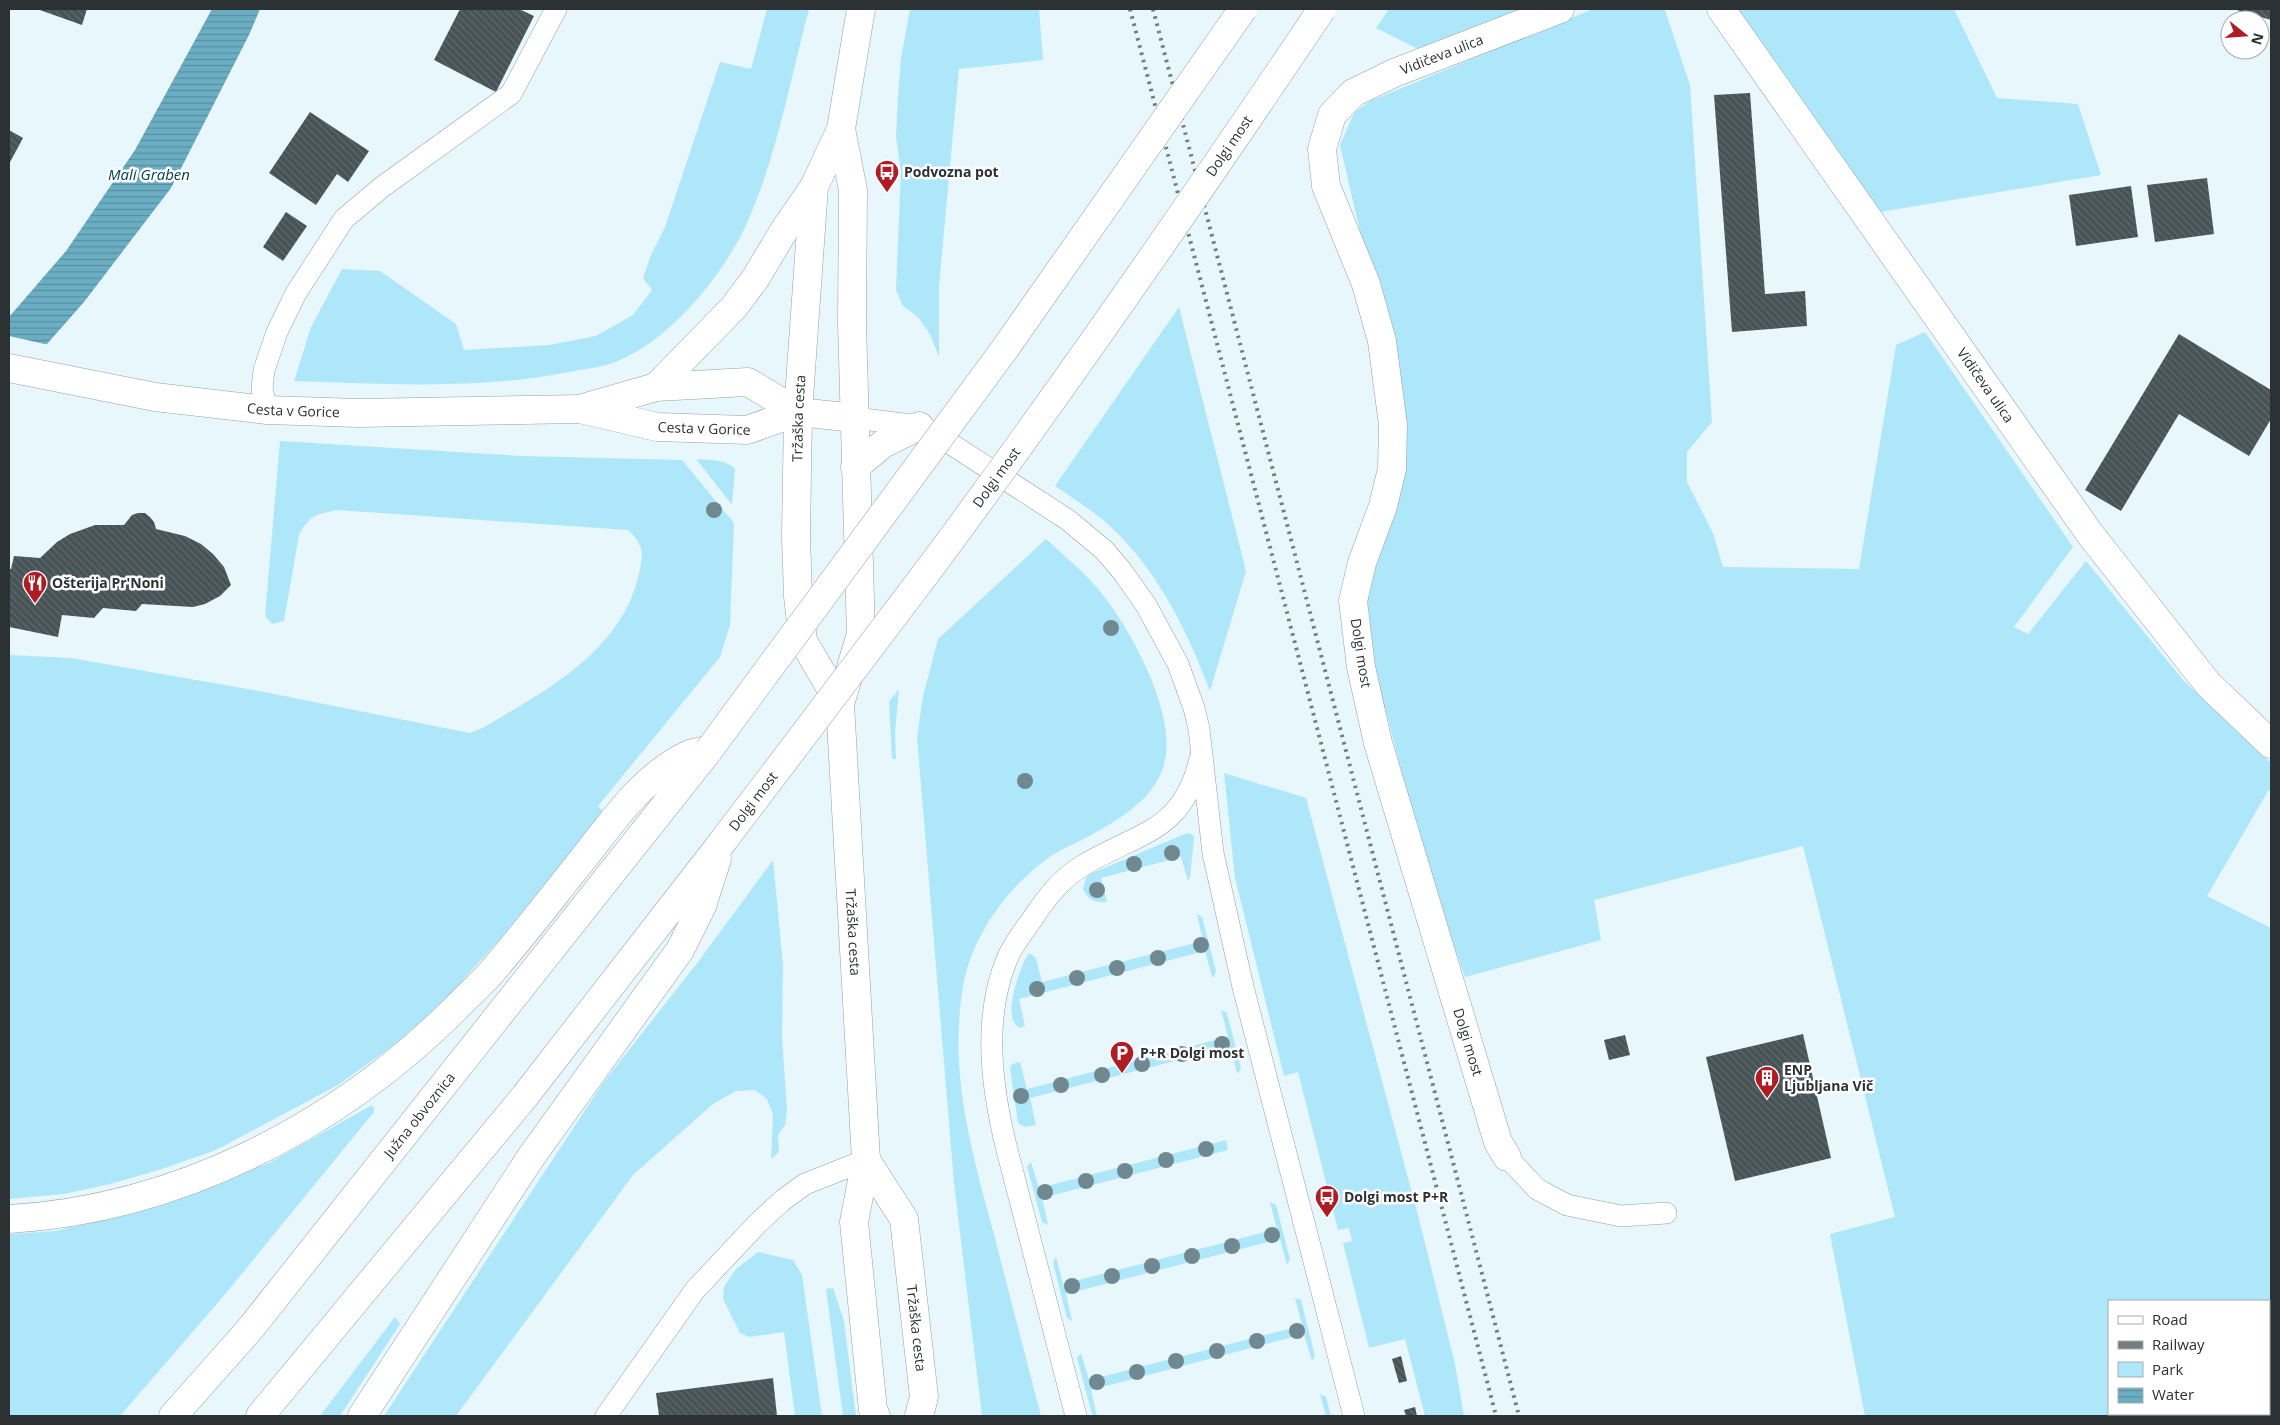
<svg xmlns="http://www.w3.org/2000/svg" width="2280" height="1425" font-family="'Open Sans',sans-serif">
<defs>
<pattern id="water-rules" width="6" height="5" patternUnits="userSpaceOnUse" patternTransform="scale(1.25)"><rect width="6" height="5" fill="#6baec4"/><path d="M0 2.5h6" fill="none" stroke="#588ea0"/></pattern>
<pattern id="building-back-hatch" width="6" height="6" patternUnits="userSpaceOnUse" patternTransform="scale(1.25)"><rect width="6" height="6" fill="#475357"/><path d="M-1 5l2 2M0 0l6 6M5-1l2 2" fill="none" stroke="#5f696c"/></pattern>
</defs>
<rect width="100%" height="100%" fill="#e8f7fc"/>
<g fill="#afe7fa" fill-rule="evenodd">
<path d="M767,9H809C790,80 777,156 747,223C723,276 667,345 610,364C597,368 582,369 569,372C479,390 385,384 294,381L311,327L342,269L380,271L456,324L464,350L549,345L596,336L633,315L652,290L643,278L651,255L665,227L720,62L751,69Z"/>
<polygon points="910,9 1039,9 1043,60 959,69 939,286 939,357 930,334 918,317 903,306 896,290 901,171 896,137 898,94 901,58"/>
<polygon points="1389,9 1526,9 1424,52 1376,28"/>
<path d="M1593,9H1667L1665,10L1690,85L1712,422L1687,452V482L1713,533L1723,567L1859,569L1896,345L1925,332L2073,547L2014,627L2028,634L2086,561L2183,680L2271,763V790L2268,791L2207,896L2271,928V1416H1865L1830,1234L1895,1217L1803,846L1594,900L1601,940L1465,977L1439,903L1408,798L1387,715L1371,666L1364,600L1393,509L1362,240L1340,145L1354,113L1370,101ZM2109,1301H2269V1414H2109Z"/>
<polygon points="1738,9 1954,9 1997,98 2078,104 2101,175 1874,213"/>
<path d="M1179,307L1246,571L1210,691C1186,628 1155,564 1102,519C1087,507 1071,497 1055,486Z"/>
<path d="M280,441L522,456L682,460L734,523L730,625L720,657L598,806L604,812L501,938L441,1004L391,1047L338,1085L216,1150L162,1169L110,1184L64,1194L9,1199V655L71,658L259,691L470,733C485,728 499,718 513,710C566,679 622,641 638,578C643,555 646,547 628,530L337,510C316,515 310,514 299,535L284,621L272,624L265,616Z"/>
<path d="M696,459C707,460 727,459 735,469L732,505Z"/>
<path d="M1046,539C1061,553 1077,566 1091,581C1116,607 1146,660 1157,695C1182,768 1157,799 1093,834C1077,843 1058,850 1044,861C1005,891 971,938 963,987C948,1074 973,1156 995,1238C1010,1298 1026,1357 1041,1416H982L954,1183L917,737L923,696L938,639Z"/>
<polygon points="899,689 895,733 896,759 892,759 889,702"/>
<polygon points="1224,773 1306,798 1418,1215 1455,1364 1464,1416 1425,1416 1405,1339 1369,1348 1343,1243 1352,1241 1349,1228 1338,1230 1298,1072 1284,1076 1235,878"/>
<path d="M1187,833L1193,835L1194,838L1190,877L1188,881L1181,857L1101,878L1107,902C1095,903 1088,900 1083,889L1086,878L1090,874Z"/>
<polygon points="773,860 783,965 782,1036 787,1111 785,1125 778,1135 779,1152 771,1159 773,1115 767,1099 755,1090 736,1091 713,1104 633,1175 456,1416 384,1416 603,1083 698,962"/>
<path d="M1197,914L1202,917L1216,971L1214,977H1212L1205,951L1019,999L1025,1026L1020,1028C1000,1019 1020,969 1028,954H1031L1036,958L1042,982L1203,941Z"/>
<polygon points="1221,1010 1227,1013 1241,1068 1239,1072 1237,1073 1230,1047 1030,1098 1036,1125 1025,1127 1018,1123 1010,1068 1012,1064 1020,1062 1027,1089 1215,1040 1228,1036"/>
<polygon points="372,1105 374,1108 374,1112 222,1298 120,1416 9,1416 9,1234 56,1231 159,1205 269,1163"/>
<polygon points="1226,1140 1228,1150 1042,1198 1048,1225 1042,1222 1027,1166 1031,1162 1039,1188"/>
<polygon points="1270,1202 1276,1205 1290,1259 1287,1265 1280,1239 1066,1294 1072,1321 1067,1318 1053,1263 1056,1257 1063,1284 1277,1229"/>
<polygon points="758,1252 793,1260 802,1275 822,1416 795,1416 784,1332 749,1337 740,1333 723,1299 724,1287 736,1269"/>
<polygon points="833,1288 844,1321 856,1416 843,1416 826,1289"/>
<polygon points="1295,1298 1301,1300 1315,1356 1312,1361 1304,1334 1091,1390 1097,1416 1092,1414 1077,1358 1081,1353 1089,1380 1289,1329 1302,1325"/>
<polygon points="395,1317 400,1324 340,1416 320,1416"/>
<polygon points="1320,1394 1326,1397 1331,1416 1326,1416"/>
</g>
<polygon fill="url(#water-rules)" points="212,9 260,9 249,35 171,188 84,302 47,344 9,382 9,317 66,251 135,150"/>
<polygon fill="#e8f7fc" points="9,336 49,345 9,384"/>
<g fill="url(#building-back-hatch)">
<polygon points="37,9 87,9 82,25"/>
<polygon points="460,9 519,9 534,16 496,92 434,60"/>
<polygon points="2233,9 2271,9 2271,20"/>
<polygon points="1750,93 1765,294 1805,291 1807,326 1732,332 1714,95"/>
<polygon points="310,112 369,151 348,182 337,174 316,205 269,173"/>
<polygon points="9,130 23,138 9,164"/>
<polygon points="2207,178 2214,234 2155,242 2147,185"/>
<polygon points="2131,186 2138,237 2076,246 2069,195"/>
<polygon points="286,212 307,226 283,261 263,247"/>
<polygon points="2179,334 2271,390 2271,419 2249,456 2179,414 2121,511 2085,490"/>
<polygon points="138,513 145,513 150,517 154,522 156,529 185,536 201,544 213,554 224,567 231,585 220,596 205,604 193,607 142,604 136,611 103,608 94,618 62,615 58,637 9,627 9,569 11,569 14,556 40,558 57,542 70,534 95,525 124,525 132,515"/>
<polygon points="1803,1034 1831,1158 1735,1181 1706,1057"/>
<polygon points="1625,1035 1630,1055 1609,1060 1604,1040"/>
<polygon points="1401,1356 1407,1381 1399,1383 1392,1359"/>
<polygon points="773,1378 777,1416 659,1416 656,1393"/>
<polygon points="1415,1407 1417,1416 1406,1416 1404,1410"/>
</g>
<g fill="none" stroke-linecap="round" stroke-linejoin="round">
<defs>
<g id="lane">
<polyline points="267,410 262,389 264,370 277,332 296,293 344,219 382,187 511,94 556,9"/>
<polyline points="855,418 919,426 931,431 1068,520 1104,550 1122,571 1146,605 1178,664 1194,708 1199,729 1213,853 1243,987 1354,1416"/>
<polyline points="1507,1157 1537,1189 1567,1205 1621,1216 1666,1213"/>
<polyline points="606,1416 695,1290 758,1223 783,1200 805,1184 866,1160"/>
<path d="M1076,1416L1007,1150C992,1090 982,1019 1007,959C1013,944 1024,931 1033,918C1047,897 1061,879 1082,866C1137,832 1182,834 1200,759"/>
</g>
<g id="street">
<path id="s1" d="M1721,9L2090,534L2208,684L2271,744"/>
<path id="s2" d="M1507,1157L1498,1142L1378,743L1361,667L1353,601L1362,563L1383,506L1392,469L1393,425L1382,341L1366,284L1326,186L1322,149L1332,115L1353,93L1394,73L1560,9"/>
</g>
<g id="secondary">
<path id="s3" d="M841,129L853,190L852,323L861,634L840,704L866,1160L854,1222L873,1410L876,1416"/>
<path id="s4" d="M9,368L155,397L267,410L359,413L580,409L657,427L747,430L798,412"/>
<polyline points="656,387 734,307 755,279 785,229 814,187"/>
<polyline points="583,408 656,387 748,382 798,412 855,418"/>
<polyline points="855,467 883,444 919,426"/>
<path id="s5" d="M840,704L803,641L798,596L796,536L798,412L814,187L841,129L861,9"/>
<path id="s6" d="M866,1160L904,1219L924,1397L919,1416"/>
</g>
<g id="highway">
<path d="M9,1219C178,1209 336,1127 455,1009C468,995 483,983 495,968C525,933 554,895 583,859C613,821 643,776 688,755C694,752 702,751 709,750"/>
<path id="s7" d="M173,1416L250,1329L709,750"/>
<polyline points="260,1416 525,1096 720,845"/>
<polyline points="362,1416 531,1157 680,950 702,906 717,859"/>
</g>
</defs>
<use href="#lane" stroke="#94a1a6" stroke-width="22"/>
<use href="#street" stroke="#94a1a6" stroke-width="29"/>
<use href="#secondary" stroke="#94a1a6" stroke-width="29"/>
<use href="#highway" stroke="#94a1a6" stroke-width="29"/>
<use href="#lane" stroke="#fff" stroke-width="21"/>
<use href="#street" stroke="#fff" stroke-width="28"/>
<use href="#secondary" stroke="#fff" stroke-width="28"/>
<use href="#highway" stroke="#fff" stroke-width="28"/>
<g stroke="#747d80" stroke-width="4" stroke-dasharray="2.5 5" stroke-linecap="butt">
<polyline points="1130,9 1496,1416"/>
<polyline points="1153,9 1519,1416"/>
</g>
<defs>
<g id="highway-bridge">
<polyline points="709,750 1004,350 1243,9"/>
<path id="s8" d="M720,845C792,750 865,655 936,560C1069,380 1197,195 1322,9"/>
</g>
</defs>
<use href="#highway-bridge" stroke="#94a1a6" stroke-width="29" stroke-linecap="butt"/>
<use href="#highway-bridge" stroke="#fff" stroke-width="28"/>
</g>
<g fill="#708991">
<circle cx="714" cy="510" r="8"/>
<circle cx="1111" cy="628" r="8"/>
<circle cx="1025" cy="781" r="8"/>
<circle cx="1172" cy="853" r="8"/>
<circle cx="1134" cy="864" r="8"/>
<circle cx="1097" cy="890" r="8"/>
<circle cx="1201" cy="945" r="8"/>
<circle cx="1158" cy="958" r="8"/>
<circle cx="1117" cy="968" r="8"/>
<circle cx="1077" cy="978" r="8"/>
<circle cx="1037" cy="989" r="8"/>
<circle cx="1222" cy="1044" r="8"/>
<circle cx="1182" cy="1054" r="8"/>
<circle cx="1142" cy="1064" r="8"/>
<circle cx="1102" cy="1075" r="8"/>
<circle cx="1061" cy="1085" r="8"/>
<circle cx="1021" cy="1096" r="8"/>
<circle cx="1206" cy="1149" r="8"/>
<circle cx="1166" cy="1160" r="8"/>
<circle cx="1125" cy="1171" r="8"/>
<circle cx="1086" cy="1181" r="8"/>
<circle cx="1045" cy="1192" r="8"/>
<circle cx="1272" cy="1235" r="8"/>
<circle cx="1232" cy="1246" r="8"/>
<circle cx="1192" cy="1256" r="8"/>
<circle cx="1152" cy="1266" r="8"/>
<circle cx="1112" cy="1276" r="8"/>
<circle cx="1072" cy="1286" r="8"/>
<circle cx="1297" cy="1331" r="8"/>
<circle cx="1257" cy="1341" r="8"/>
<circle cx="1217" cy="1351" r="8"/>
<circle cx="1176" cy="1361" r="8"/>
<circle cx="1137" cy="1372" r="8"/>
<circle cx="1097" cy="1382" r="8"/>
</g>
<defs>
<symbol id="bus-pin" viewBox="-11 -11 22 30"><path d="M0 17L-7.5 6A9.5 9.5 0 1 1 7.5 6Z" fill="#af1c24" stroke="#fff"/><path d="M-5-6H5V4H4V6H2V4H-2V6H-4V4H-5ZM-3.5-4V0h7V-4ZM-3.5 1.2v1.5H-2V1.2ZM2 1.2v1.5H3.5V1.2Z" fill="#fff"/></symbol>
<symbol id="restaurant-pin" viewBox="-11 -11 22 30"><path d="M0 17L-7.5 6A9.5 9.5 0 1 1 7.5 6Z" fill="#af1c24" stroke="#fff"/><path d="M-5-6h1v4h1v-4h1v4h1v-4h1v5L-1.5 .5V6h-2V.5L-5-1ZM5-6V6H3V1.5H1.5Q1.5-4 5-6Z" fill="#fff"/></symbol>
<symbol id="parking-pin" viewBox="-11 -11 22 30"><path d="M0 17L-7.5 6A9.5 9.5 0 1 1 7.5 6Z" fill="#af1c24" stroke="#fff"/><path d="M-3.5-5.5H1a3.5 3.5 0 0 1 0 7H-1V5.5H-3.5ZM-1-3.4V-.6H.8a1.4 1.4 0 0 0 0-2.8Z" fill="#fff"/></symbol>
<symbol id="building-pin" viewBox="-11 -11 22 30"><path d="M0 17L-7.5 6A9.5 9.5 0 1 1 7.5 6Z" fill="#af1c24" stroke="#fff"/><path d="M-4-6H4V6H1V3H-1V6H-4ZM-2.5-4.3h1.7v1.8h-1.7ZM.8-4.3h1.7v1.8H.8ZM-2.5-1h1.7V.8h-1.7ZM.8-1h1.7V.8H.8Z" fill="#fff"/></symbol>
</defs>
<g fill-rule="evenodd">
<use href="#bus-pin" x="873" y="158" width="28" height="38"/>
<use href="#restaurant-pin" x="21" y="569" width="28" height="38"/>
<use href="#parking-pin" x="1108" y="1039" width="28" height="38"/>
<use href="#building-pin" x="1753" y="1064" width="28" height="38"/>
<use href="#bus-pin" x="1313" y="1183" width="28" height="38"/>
</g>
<g text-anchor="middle" stroke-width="5" stroke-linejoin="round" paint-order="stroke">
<g font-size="14" fill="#2c3133" stroke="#fff">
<text dy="5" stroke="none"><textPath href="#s2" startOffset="1210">Vidičeva ulica</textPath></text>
<text dy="5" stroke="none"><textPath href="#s8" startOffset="865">Dolgi most</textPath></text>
<text dy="5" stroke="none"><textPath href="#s1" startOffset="460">Vidičeva ulica</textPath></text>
<text dy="5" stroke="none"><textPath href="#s4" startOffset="288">Cesta v Gorice</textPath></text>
<text dy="5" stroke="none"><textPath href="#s5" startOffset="296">Tržaška cesta</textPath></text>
<text dy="5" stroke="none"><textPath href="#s4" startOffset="701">Cesta v Gorice</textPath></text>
<text dy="5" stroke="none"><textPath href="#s8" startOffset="460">Dolgi most</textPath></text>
<text transform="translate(1361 653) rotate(81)" y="5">Dolgi most</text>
<text dy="5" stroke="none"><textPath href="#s8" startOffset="55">Dolgi most</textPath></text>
<text dy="5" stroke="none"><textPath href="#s3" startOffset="808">Tržaška cesta</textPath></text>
<text transform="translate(1468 1042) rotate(73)" y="5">Dolgi most</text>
<text dy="5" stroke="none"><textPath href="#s7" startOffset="389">Južna obvoznica</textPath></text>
<text dy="5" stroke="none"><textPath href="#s6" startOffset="180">Tržaška cesta</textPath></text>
</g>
<g font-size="14" font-weight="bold" fill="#2c3133" stroke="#fff" text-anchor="start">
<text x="904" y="177">Podvozna pot</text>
<text x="52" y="588">Ošterija Pr'Noni</text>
<text x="1140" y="1058">P+R Dolgi most</text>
<text x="1784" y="1075">ENP<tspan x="1784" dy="16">Ljubljana Vič</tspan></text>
<text x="1344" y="1202">Dolgi most P+R</text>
</g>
<g font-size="15" font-style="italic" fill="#034252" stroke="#fff">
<text x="149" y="180">Mali Graben</text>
</g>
</g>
<rect width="2280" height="1425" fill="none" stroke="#2c3133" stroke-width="20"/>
<rect x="2108" y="1300" width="162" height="115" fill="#ffffff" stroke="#abadad"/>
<rect x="2118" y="1316" width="25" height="8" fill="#ffffff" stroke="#abadad"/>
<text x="2152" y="1325" font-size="15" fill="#2c3133">Road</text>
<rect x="2118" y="1341" width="25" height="8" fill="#747d80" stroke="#abadad"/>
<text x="2152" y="1350" font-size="15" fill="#2c3133">Railway</text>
<rect x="2118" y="1362" width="25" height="15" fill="#afe7fa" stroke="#abadad"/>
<text x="2152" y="1375" font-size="15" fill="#2c3133">Park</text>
<rect x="2118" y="1388" width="25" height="15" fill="url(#water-rules)" stroke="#abadad"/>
<text x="2152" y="1400" font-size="15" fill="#2c3133">Water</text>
<g transform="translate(2245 35) rotate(107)"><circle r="24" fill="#ffffff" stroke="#abadad"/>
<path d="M0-4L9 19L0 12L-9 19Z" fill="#af1c24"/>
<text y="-8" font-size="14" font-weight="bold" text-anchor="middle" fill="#2c3133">N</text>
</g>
</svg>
